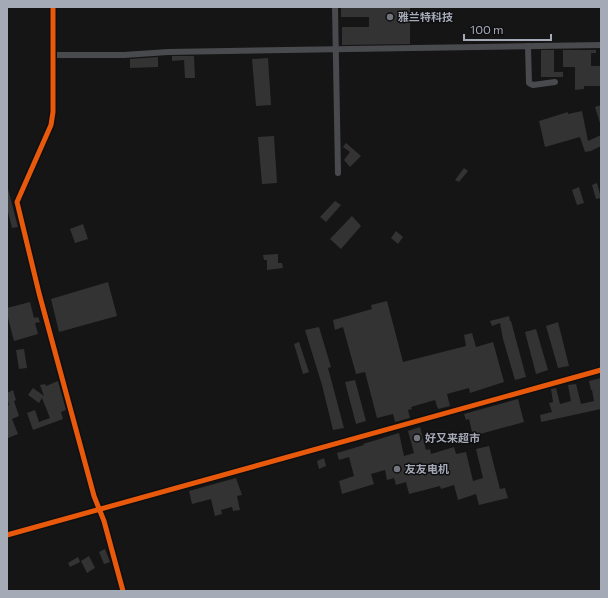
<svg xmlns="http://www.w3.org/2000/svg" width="608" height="598" font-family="Commissioner,'Noto Sans SC',sans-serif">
<rect width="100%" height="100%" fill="#151515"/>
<g fill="#333334">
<polygon points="341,7 410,7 410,44 342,45 342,27 369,27 369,17 341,17"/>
<polygon points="541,50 554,50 554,72 563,72 563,77 541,77"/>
<polygon points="563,50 596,50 596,53 591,53 591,66 601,66 601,86 584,86 584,89 575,90 575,67 563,67"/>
<polygon points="172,56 194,56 195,78 185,78 184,60 172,61"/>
<polygon points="158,57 158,67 130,68 130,59"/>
<polygon points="268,58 271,105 256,106 252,59"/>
<polygon points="601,105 601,123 600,123 595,107"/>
<polygon points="582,111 588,141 601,135 601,146 591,151 585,152 580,137 545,147 539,121 568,112 568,114"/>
<polygon points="274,136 277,183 262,184 258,137"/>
<polygon points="346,143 361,156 350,167 344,160 350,152 343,147"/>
<polygon points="464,168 468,171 459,182 455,180"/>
<polygon points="597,183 601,198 596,199 592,185"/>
<polygon points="579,187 584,203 577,205 572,190"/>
<polygon points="8,189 18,227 12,228 7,208 7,190"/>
<polygon points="335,201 341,205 326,222 320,217"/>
<polygon points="352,216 361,226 341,249 330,239"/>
<polygon points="83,224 88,239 75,243 70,229"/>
<polygon points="396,231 403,237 398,244 391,238"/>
<polygon points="278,254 278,263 282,263 283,268 267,270 267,260 264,260 263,255"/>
<polygon points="108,282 117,316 59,332 51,299"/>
<polygon points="387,301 403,362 466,346 464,335 472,333 476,347 493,342 504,382 470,393 469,388 447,394 450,406 438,409 435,400 411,407 412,409 408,410 410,418 395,422 393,414 377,418 365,372 356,374 343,327 335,330 333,320 372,309 371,305"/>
<polygon points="30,302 34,318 38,317 40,322 35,323 38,334 14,341 7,314 7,308"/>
<polygon points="509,316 510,321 511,321 526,377 515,380 503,339 500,323 492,326 490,321"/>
<polygon points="558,322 569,366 558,368 546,326"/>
<polygon points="319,327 331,367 328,368 344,428 333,430 322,385 305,330"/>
<polygon points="536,329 548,370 536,374 525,332"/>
<polygon points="299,342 309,372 303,374 294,344"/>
<polygon points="24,349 27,368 19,369 16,350"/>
<polygon points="601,378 601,409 541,422 540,415 552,412 549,403 553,402 551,389 556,388 560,404 571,401 568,385 576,384 581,404 594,401 592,390 591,390 589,381"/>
<polygon points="355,380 366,421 356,424 345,382"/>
<polygon points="58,381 66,410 61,412 63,419 33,430 27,413 35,410 39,422 50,418 42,398 39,403 28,395 33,388 44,396 40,385 45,384 46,386"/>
<polygon points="13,390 16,400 14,401 19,416 12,419 18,434 8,438 7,434 7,406 9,405 7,398 7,393"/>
<polygon points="518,399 524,422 473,436 469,419 466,420 464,414"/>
<polygon points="420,427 426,450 430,449 431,454 454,447 456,454 466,452 473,481 483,478 476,449 489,446 500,489 505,488 508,498 479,505 476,494 458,500 454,485 441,489 440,486 409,494 406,482 396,485 394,478 387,480 385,470 371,474 374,484 342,494 339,481 354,476 349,457 339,460 337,453 364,445 363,444 399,433 404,456 414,453 408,431"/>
<polygon points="324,458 326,466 319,469 317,461"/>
<polygon points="236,478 242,495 237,496 240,510 233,511 232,507 221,510 222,514 215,516 211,499 192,504 189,491"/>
<polygon points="105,549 110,562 104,564 99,552"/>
<polygon points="89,556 95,568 87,573 81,561"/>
<polygon points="78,557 80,562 70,567 68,563"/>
</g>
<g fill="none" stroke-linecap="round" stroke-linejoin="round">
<g stroke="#494a4e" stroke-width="6">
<polyline points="53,7 53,112 51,125 17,202 39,293 94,496 104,521 123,591"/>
<polyline points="335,7 338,173"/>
<polyline points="528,46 529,83 533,85 555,82"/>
<polyline points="53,55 124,55 168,52 601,45"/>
<polyline points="7,535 601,370"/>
</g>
<defs>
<g id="cycleway">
<polyline points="53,7 53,112 51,125 17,202 39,293 94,496 104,521 123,591"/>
<polyline points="7,535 601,370"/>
</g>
</defs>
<use href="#cycleway" stroke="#0f0f11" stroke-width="8"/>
<use href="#cycleway" stroke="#e8590c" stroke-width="5"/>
</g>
<g fill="#73767e" stroke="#0f0f11" stroke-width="1.5">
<circle cx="390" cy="17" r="4"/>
<circle cx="417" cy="438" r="4"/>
<circle cx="397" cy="469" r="4"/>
</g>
<g text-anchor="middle" stroke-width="3" stroke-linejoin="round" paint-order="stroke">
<g font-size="11" font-weight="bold" fill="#a5aab7" stroke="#0f0f11" text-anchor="start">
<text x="398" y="21">雅兰特科技</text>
<text x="425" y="442">好又来超市</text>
<text x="405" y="473">友友电机</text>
</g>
</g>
<rect width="608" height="598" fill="none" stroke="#a5aab7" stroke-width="16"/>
<path d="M464 34v6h87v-6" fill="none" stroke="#a5aab7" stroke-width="2"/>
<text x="470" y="34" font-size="12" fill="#a5aab7" stroke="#0f0f11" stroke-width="3" paint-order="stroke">100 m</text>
</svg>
